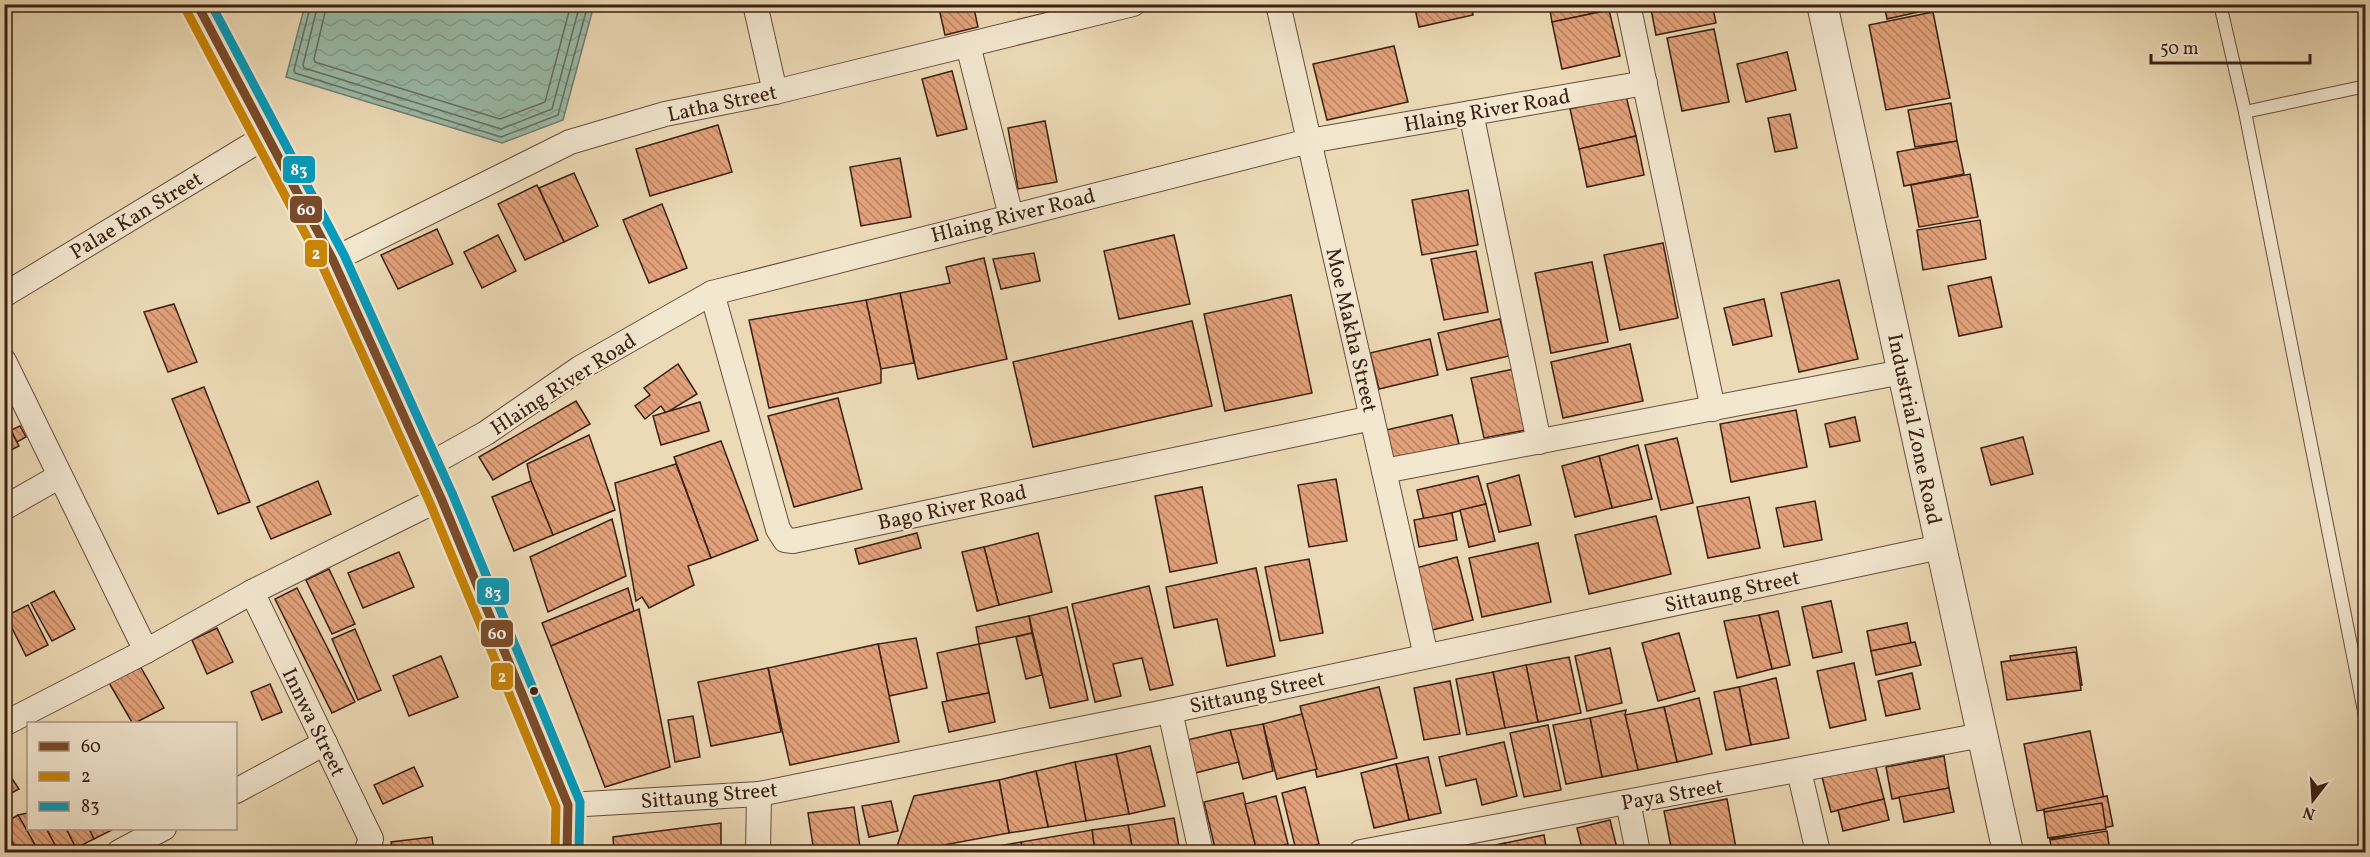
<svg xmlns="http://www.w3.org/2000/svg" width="2370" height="857" font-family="Vollkorn,serif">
<defs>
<pattern id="water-waves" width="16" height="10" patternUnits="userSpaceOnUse" patternTransform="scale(1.5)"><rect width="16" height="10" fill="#9ba"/><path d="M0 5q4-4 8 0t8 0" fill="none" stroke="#85a091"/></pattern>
<pattern id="building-back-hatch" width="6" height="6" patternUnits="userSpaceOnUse" patternTransform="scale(1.5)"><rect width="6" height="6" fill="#e2a17a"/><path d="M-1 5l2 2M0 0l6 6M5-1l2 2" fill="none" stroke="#b88363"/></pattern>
</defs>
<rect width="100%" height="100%" fill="#ecdab6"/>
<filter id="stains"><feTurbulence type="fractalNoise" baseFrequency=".00333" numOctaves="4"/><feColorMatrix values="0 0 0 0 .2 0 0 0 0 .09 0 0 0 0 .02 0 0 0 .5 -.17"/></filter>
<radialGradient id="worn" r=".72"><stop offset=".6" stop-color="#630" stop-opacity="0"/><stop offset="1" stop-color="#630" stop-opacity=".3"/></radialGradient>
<polygon fill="url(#water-waves)" stroke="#737d6e" stroke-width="1.5" points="305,5 305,4 594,5 563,120 502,143 286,77"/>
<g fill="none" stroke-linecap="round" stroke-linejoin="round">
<g stroke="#6a6e5f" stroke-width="1.5">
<polyline points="311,4 294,70 295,73 501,137 558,115 588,4"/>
<polyline points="318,4 303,65 304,68 501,129 552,109 580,4"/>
<polyline points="327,4 314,59 315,62 500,119 545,102 571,4"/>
</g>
</g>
<g fill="url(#building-back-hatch)" stroke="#3a2014" stroke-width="1.5">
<polygon points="938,4 973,4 978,27 945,35"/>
<polygon points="1016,4 1055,4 1055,5 1018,12"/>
<polygon points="1414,4 1471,4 1473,15 1419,27"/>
<polygon points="1549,4 1603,4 1605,11 1552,22"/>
<polygon points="1650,4 1712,4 1716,23 1656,35"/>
<polygon points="1884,4 1931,4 1932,9 1887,19"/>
<polygon points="1609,10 1620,56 1562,69 1552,22"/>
<polygon points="1933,12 1950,98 1886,110 1869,25"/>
<polygon points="1714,29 1729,102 1682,111 1667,38"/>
<polygon points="1394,46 1408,102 1327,120 1313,64"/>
<polygon points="1787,52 1796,90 1746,102 1737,64"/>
<polygon points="952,71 967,129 937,136 922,79"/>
<polygon points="1626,96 1636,136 1579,149 1570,109"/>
<polygon points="1951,103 1957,141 1915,147 1908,110"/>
<polygon points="1790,114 1797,148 1775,152 1768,118"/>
<polygon points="1045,121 1057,182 1018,189 1008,128"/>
<polygon points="718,125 732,172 650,196 636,149"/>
<polygon points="1636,136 1644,175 1587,187 1579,149"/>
<polygon points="1957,141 1964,174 1904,186 1897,152"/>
<polygon points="900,158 911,217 861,226 850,167"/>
<polygon points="574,173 598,226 564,242 539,188"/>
<polygon points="1970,174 1978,217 1919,227 1911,185"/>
<polygon points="537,185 564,242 525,260 498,204"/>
<polygon points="1468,190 1478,245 1422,255 1412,200"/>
<polygon points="662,204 687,268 649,283 623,220"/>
<polygon points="1980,220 1986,259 1923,270 1917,230"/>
<polygon points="437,229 453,264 398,289 381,255"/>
<polygon points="498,235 516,271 482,288 464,252"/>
<polygon points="1174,235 1190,304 1119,319 1104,251"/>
<polygon points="1663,243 1678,318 1620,330 1604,255"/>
<polygon points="1476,251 1488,312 1444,320 1431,259"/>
<polygon points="1034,253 1040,281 1001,289 993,259"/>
<polygon points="984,258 1007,359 918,379 900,293 950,283 946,267"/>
<polygon points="1592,262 1608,342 1551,353 1535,273"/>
<polygon points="1991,277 2002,327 1959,336 1948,286"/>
<polygon points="1839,280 1858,359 1799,372 1781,293"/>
<polygon points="900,293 914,363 881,369 866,300"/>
<polygon points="1291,295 1312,393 1225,411 1204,314"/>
<polygon points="1764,299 1772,336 1733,345 1724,308"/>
<polygon points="866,300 881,369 881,383 769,408 749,320"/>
<polygon points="174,304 197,362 168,372 144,312"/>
<polygon points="1500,319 1509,356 1447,370 1438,333"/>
<polygon points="1192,321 1212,406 1033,447 1013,362"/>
<polygon points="1430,339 1438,375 1379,389 1370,353"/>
<polygon points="1630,344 1643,401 1563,418 1551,362"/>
<polygon points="678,364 697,394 666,413 661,406 645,419 635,406 650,395 644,388"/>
<polygon points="1514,369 1526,430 1484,438 1471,378"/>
<polygon points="204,387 250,502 218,514 172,399"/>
<polygon points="838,398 862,489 794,507 768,416"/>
<polygon points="576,401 590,424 493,480 479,457"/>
<polygon points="700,402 709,431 661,445 653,416"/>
<polygon points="1796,410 1807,467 1731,482 1720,424"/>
<polygon points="1452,415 1459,444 1393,460 1386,430"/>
<polygon points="1855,417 1860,441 1830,447 1825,424"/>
<polygon points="7,423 19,446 11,450 4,439 4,424"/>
<polygon points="20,426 26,437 17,442 11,430"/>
<polygon points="589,435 615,510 553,535 531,481 527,464"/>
<polygon points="2023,437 2033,474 1991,485 1981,448"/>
<polygon points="1677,438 1693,503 1661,510 1645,445"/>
<polygon points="721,441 758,540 711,558 674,457"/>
<polygon points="1638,445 1652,499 1612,508 1599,456"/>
<polygon points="1599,456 1612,508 1575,517 1562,466"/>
<polygon points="676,464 711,558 688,566 694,585 649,608 642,597 636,601 615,483"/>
<polygon points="1519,475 1531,525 1499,532 1487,484"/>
<polygon points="1478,476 1486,504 1424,520 1417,490"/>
<polygon points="1336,479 1347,541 1309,547 1298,485"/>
<polygon points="318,481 331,514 271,539 257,507"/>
<polygon points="531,481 553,535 514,551 492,497"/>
<polygon points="1202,487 1217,563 1170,572 1155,496"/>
<polygon points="1749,497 1760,548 1708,558 1697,507"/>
<polygon points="1815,501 1822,540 1784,547 1776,508"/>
<polygon points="1486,504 1495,541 1469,547 1460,510"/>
<polygon points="1452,513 1457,540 1419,547 1414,520"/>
<polygon points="1656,516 1671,574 1589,594 1575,535"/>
<polygon points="612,519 626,576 548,612 530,557"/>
<polygon points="917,533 921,548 859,564 855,549"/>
<polygon points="1038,533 1052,592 999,605 984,547"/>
<polygon points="1538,543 1551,602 1482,617 1469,558"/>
<polygon points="984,547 999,605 977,611 962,552"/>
<polygon points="399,552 414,587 363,608 348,573"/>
<polygon points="1457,557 1473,620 1432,630 1416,568"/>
<polygon points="1309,559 1323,633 1280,641 1265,567"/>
<polygon points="1256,568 1275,656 1227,666 1217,619 1174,628 1166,587"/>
<polygon points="329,569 355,624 332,634 306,580"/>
<polygon points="1149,586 1173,685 1150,690 1142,658 1113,664 1121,696 1095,702 1072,604"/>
<polygon points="297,588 355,702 332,713 275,599"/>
<polygon points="628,588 634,611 551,646 542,623"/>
<polygon points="54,591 75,629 52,641 31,603"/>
<polygon points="1831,601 1842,652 1813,658 1802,607"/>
<polygon points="28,605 48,645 26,656 6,616"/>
<polygon points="1067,607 1088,700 1050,708 1029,616"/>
<polygon points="639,609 670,767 605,787 551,646"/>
<polygon points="1778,611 1790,665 1772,669 1759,615"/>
<polygon points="1759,615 1772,669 1737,678 1724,621"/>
<polygon points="1029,616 1032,633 979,644 976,627"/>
<polygon points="1907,623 1911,643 1871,651 1867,631"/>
<polygon points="217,628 233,662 207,674 192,640"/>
<polygon points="355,629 381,690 358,700 332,639"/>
<polygon points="1032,633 1042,675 1026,679 1016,637"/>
<polygon points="1679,633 1695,691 1658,701 1642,643"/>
<polygon points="916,638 927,688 889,696 878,644"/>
<polygon points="1915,642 1921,665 1876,675 1871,651"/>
<polygon points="878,644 899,742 790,765 768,668"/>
<polygon points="979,644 989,693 947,701 937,653"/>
<polygon points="2076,647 2082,685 2016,694 2010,656"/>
<polygon points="1610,648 1622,703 1587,711 1575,656"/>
<polygon points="2076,652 2081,690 2007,700 2001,662"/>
<polygon points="441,656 458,697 409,716 393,676"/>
<polygon points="1569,657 1581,713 1538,722 1526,665"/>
<polygon points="136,659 164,708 133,724 105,676"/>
<polygon points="1854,663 1866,720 1830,728 1817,671"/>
<polygon points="1526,665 1538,722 1505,728 1493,672"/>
<polygon points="768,668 781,732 711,746 698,682"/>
<polygon points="1493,672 1505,728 1467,735 1456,679"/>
<polygon points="1912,673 1920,709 1886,716 1878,681"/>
<polygon points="1776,678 1789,738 1751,745 1739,687"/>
<polygon points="1450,681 1460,734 1424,740 1414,688"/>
<polygon points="270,684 282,712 262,720 251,692"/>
<polygon points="1379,687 1397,758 1317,777 1300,706"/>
<polygon points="1739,687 1751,745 1726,750 1714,692"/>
<polygon points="989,693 995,722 949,732 942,702"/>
<polygon points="1699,698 1712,754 1677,762 1664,707"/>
<polygon points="1664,707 1677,762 1638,770 1625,715"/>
<polygon points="1626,710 1625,715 1638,770 1602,777 1590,718"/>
<polygon points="1302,714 1317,769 1277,779 1263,724"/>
<polygon points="693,716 700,757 675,762 668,720"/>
<polygon points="1590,718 1602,777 1566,784 1553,725"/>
<polygon points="1263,724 1273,771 1243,779 1230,730"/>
<polygon points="1548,725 1561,790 1524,797 1510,733"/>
<polygon points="1230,730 1239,762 1195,773 1187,740"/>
<polygon points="2090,731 2104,799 2037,811 2024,744"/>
<polygon points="1504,742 1517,796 1482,805 1476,779 1446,786 1439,757"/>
<polygon points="1150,746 1165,806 1129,814 1116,754"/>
<polygon points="1116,754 1129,814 1086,821 1075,762"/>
<polygon points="1944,756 1949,788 1892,799 1886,767"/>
<polygon points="1428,757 1441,813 1409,820 1396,764"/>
<polygon points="1075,762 1086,821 1048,827 1036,771"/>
<polygon points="1396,764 1409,820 1374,828 1361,773"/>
<polygon points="1875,764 1884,799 1831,812 1822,777"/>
<polygon points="4,767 19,789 4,797"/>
<polygon points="414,767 423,786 383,804 374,785"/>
<polygon points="1036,771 1048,827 1009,833 999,780"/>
<polygon points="999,780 1009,833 906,852 895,852 914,796"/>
<polygon points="1305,787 1319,844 1296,850 1282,793"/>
<polygon points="1949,788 1954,812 1904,822 1899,797"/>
<polygon points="1243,793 1257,852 1216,852 1204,802"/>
<polygon points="1276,796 1288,844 1257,852 1245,804"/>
<polygon points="2107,796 2113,826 2050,839 2044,809"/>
<polygon points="1727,799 1736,848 1713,852 1672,852 1664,811"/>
<polygon points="1884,799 1889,820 1843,831 1838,810"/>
<polygon points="891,801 898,831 869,837 862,806"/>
<polygon points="2102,803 2106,829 2048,838 2044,812"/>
<polygon points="854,807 860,847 814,852 808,813"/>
<polygon points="28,813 28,828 46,828 59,852 39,852 18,815"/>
<polygon points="18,815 39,852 19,852 4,830 4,823"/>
<polygon points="1174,818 1180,852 1133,852 1128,825"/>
<polygon points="1610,820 1618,852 1583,852 1577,828"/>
<polygon points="721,823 721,852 614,852 613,837"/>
<polygon points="1128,825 1133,852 1095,852 1092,830"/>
<polygon points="46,828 66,828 76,848 67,852 59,852"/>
<polygon points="66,828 89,828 94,839 76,848"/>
<polygon points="89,828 111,828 112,830 94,839"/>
<polygon points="1092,830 1095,852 1023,852 1021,842"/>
<polygon points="2107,831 2110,852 2052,852 2050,840"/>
<polygon points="1544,835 1547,852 1507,852 1505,843"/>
<polygon points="432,837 434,852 393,852 391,842"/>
<polygon points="1021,842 1023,852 978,852 977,850"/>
<polygon points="1505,843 1507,852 1465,852"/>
</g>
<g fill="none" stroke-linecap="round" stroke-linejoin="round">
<defs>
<g id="service">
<polyline points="2220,4 2245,112 2366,721"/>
<polyline points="2245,112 2366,86"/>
</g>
<g id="minor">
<polyline points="755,4 775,92"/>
<polyline points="1278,4 1426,656"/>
<polyline points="1628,4 1713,409"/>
<polyline points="968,45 1011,216"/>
<polyline points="1471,113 1539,442"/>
<polyline points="333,260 570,142 665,114 775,92 1133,4"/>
<polyline points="712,293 778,529 785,540 793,541 1372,418"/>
<polyline points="4,295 268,135"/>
<polyline points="4,361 146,651"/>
<polyline points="427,466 486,433 580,368 712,293 1309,141 1645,83"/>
<polyline points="1384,471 1902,372"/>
<polyline points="4,508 60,476"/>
<polyline points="252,592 371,839 366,852"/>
<polyline points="1170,711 1201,852"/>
<polyline points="4,724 146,651 252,592 441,498"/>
<polyline points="1799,771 1818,852"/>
<polyline points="236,791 325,743"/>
<polyline points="1628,802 1638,852"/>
<polyline points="568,805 759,794 1170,711 1940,547"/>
<polyline points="119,852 164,828"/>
<polyline points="758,852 759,794"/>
<polyline points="1361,852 1982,735"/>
</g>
<polyline id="tertiary" points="1822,4 2008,852"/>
<polyline id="secondary" points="197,4 333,260 441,498 568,805 567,852"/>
</defs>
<use href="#service" stroke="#664e3c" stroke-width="14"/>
<use href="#minor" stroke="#664e3c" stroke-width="26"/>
<use href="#tertiary" stroke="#664e3c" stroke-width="32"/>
<use href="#secondary" stroke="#3a2014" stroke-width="35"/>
<use href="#service" stroke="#f3e7d0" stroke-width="12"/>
<use href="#minor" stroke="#f3e7d0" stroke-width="24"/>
<use href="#tertiary" stroke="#f3e7d0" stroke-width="30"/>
<use href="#secondary" stroke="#f3e7d0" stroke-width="33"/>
<defs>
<polyline id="bus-1" points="197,4 333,260 441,498 568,805 567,852"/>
<polyline id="bus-2" points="186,10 322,265 430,503 556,807 555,852"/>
<polyline id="bus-3" points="211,4 344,255 452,493 580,802 579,852"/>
</defs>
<use href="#bus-1" stroke="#f3e7d0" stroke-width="14"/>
<use href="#bus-2" stroke="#f3e7d0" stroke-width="14"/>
<use href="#bus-3" stroke="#f3e7d0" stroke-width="14"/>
<use href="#bus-1" stroke="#7a4b2a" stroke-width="9"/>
<use href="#bus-2" stroke="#c88405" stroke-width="9"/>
<use href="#bus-3" stroke="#069bbb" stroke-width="9"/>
</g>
<circle fill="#3a2014" stroke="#f3e7d0" stroke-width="2" cx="534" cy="691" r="5"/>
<g text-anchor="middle" stroke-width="4.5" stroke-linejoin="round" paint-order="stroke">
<g font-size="21" fill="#3a2014" stroke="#f3e7d0">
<text transform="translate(722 103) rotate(-12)" y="7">Latha Street</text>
<text transform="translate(1487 110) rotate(-10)" y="7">Hlaing River Road</text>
<text transform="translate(136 215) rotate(-31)" y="7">Palae Kan Street</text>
<text transform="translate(1013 215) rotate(-14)" y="7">Hlaing River Road</text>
<text transform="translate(1352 330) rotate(77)" y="7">Moe Makha Street</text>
<text transform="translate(563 384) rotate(-33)" y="7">Hlaing River Road</text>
<text transform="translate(1915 429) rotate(78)" y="7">Industrial Zone Road</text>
<text transform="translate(952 507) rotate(-12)" y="7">Bago River Road</text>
<text transform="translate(1732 591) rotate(-12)" y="7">Sittaung Street</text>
<text transform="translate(1257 692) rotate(-12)" y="7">Sittaung Street</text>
<text transform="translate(314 722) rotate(64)" y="7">Innwa Street</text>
<text transform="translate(1672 794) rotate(-10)" y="7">Paya Street</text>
<text transform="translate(709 795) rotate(-5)" y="7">Sittaung Street</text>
</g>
</g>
<g stroke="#f3e7d0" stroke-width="2">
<rect x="282" y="155" width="34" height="29" rx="6" fill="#069bbb"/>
<rect x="289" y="195" width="34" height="29" rx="6" fill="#7a4b2a"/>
<rect x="304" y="239" width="24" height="29" rx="6" fill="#c88405"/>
<rect x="476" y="577" width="34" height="29" rx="6" fill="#069bbb"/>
<rect x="480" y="619" width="34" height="29" rx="6" fill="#7a4b2a"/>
<rect x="490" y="662" width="24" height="29" rx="6" fill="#c88405"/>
</g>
<g font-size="16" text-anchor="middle" font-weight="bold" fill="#fff">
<text x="299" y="175">83</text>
<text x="306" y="215">60</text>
<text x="316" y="259">2</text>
<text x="493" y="598">83</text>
<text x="497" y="639">60</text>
<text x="502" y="682">2</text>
</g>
<rect width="2370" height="857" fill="none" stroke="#ecdab6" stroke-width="24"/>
<rect x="6" y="6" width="2358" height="845" fill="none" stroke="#3a2014" stroke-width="3"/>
<rect x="12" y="12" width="2346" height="833" fill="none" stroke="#3a2014" stroke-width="1.5"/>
<rect x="27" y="722" width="210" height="108" fill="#f3e7d0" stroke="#a99785" stroke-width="1.5"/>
<rect x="39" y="742" width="30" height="9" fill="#7a4b2a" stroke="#a99785" stroke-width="1.5"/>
<text x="81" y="752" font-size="18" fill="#3a2014">60</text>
<rect x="39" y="772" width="30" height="9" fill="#c88405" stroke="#a99785" stroke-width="1.5"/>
<text x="81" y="782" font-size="18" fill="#3a2014">2</text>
<rect x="39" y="802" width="30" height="9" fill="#069bbb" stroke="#a99785" stroke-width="1.5"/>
<text x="81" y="812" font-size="18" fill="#3a2014">83</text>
<g transform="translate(2313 800) rotate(197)" stroke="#f3e7d0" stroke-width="4.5" paint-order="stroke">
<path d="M0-4.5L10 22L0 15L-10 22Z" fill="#3a2014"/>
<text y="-9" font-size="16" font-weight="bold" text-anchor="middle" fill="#3a2014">N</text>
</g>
<path d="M2151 54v9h159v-9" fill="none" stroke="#3a2014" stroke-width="3"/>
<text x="2160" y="54" font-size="18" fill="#3a2014" stroke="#f3e7d0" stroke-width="4.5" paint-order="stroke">50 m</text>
<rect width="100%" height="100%" filter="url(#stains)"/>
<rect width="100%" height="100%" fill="url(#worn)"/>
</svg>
